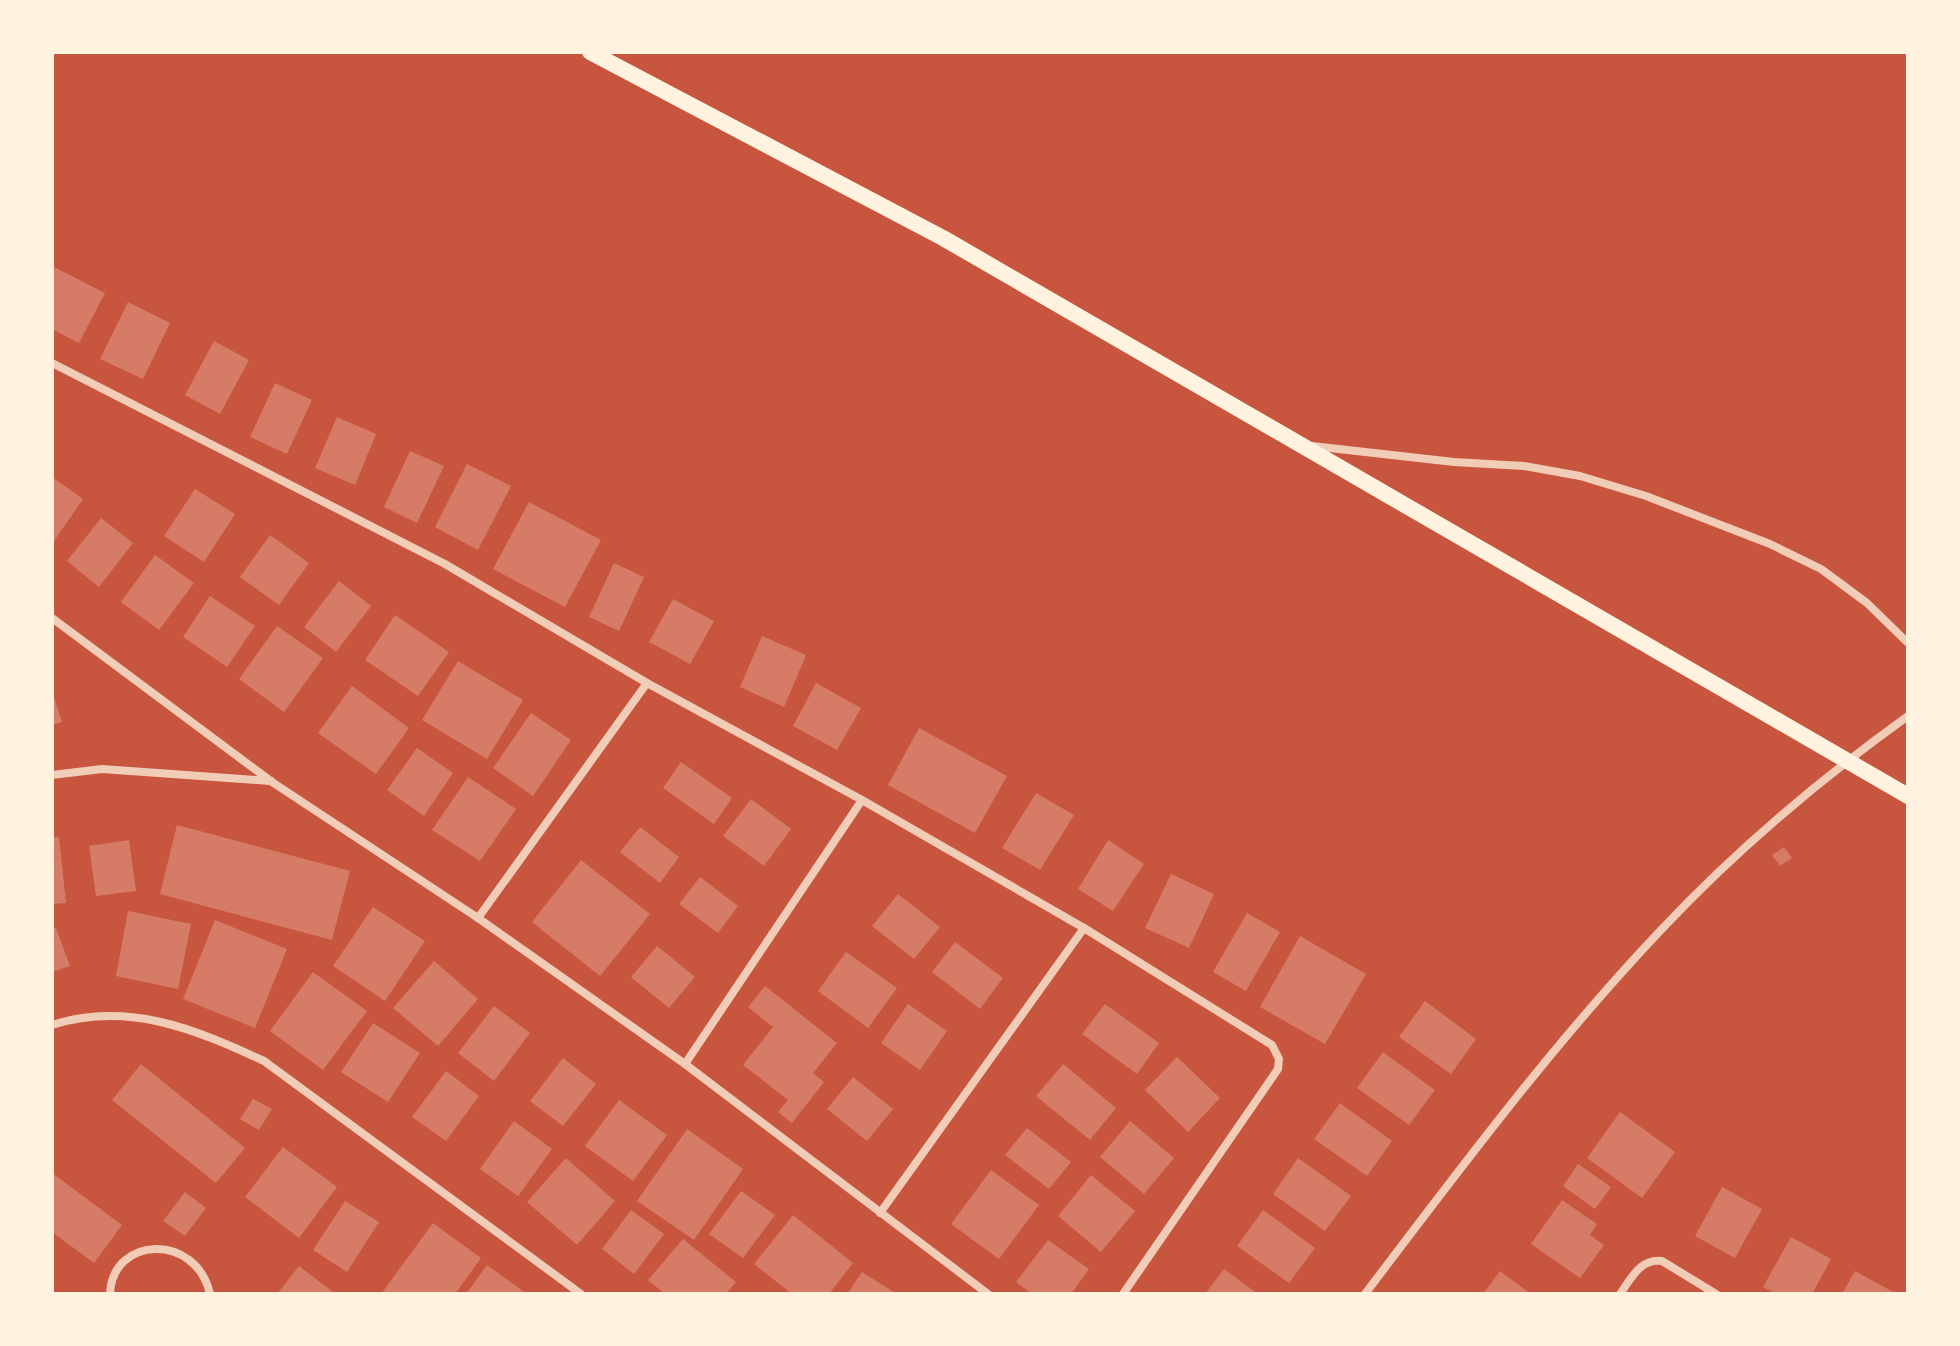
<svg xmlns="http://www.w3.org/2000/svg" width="1960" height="1346" font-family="'Noto Serif',serif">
<rect width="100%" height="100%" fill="#c8553d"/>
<g fill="#d67c66">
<polygon points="52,266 105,293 79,343 52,329"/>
<polygon points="128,302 170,323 143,379 100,359"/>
<polygon points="214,341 249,360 220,414 185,395"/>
<polygon points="275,383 312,400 287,454 250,437"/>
<polygon points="337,417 376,434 355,485 315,468"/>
<polygon points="410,451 444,466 417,523 384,507"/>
<polygon points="467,464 511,486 478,550 435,527"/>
<polygon points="52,477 83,499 52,544"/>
<polygon points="195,489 235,514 204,562 164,536"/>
<polygon points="529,502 601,540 565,607 493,569"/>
<polygon points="101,518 133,543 99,587 67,561"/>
<polygon points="270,535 309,563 279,605 240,577"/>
<polygon points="155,555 194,583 159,630 121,602"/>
<polygon points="614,563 644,577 619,631 589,617"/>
<polygon points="339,581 371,606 336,652 304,627"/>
<polygon points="210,596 255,626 227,667 183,637"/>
<polygon points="673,599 714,621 690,664 649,642"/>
<polygon points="395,615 449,652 418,696 365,660"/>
<polygon points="277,626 323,658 284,712 239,679"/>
<polygon points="762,636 806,655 784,707 740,687"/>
<polygon points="458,661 523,700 487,759 422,720"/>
<polygon points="816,683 861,708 837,750 793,726"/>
<polygon points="352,686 409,728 376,774 318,733"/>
<polygon points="52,691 62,722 52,725"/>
<polygon points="531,713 571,740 533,796 493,768"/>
<polygon points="919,728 1007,776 975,833 888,785"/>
<polygon points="417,748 453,773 424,816 387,790"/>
<polygon points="681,762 732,798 714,824 663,788"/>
<polygon points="468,777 516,809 480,861 432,830"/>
<polygon points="1036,793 1074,815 1040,870 1002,848"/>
<polygon points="751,799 791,829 764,866 723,836"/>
<polygon points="177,825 350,871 332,940 160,894"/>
<polygon points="640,827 679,857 660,883 620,852"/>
<polygon points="59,837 66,903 52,904 52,838"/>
<polygon points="129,840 136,891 96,896 89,846"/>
<polygon points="1108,840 1144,864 1113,911 1078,889"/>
<polygon points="1784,847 1792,858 1780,866 1772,855"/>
<polygon points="581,860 650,914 600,976 532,922"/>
<polygon points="1171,874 1214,894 1189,948 1145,928"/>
<polygon points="700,877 738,906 718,933 679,904"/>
<polygon points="898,894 940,927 914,959 872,926"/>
<polygon points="373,907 425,941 385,1001 333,966"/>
<polygon points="128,911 191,924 178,989 116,976"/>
<polygon points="1247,913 1280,932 1246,991 1213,972"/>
<polygon points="215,920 287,949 255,1028 183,999"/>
<polygon points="56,928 70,966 52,972 52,929"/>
<polygon points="1300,936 1366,974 1325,1044 1260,1007"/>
<polygon points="955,942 1003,978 980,1009 932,972"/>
<polygon points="657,946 695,977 669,1008 631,977"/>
<polygon points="846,952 897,988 868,1028 818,991"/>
<polygon points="434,961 478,999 438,1046 393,1008"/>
<polygon points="313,972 367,1011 323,1070 270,1031"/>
<polygon points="765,986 837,1043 813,1073 824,1082 792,1123 778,1112 788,1100 743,1065 773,1027 748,1007"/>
<polygon points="1425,1001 1476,1039 1451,1074 1399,1037"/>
<polygon points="908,1004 947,1031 920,1070 881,1043"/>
<polygon points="1105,1004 1159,1043 1137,1074 1082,1034"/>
<polygon points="494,1006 530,1033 494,1081 458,1053"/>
<polygon points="373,1023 420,1053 388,1102 341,1072"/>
<polygon points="1383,1052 1435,1090 1409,1125 1357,1088"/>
<polygon points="1177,1057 1220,1098 1188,1132 1145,1090"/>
<polygon points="563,1058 596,1084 563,1126 530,1101"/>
<polygon points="141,1064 245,1148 216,1183 112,1100"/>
<polygon points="1063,1064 1116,1108 1090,1140 1036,1096"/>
<polygon points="446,1071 479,1096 446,1141 412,1117"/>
<polygon points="853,1077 893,1109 867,1141 827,1109"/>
<polygon points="253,1099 272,1109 259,1130 240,1119"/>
<polygon points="619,1100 667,1135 633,1181 585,1146"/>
<polygon points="1340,1103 1392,1141 1367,1176 1314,1139"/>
<polygon points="1620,1112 1675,1152 1642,1198 1587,1158"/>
<polygon points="514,1121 552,1149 518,1196 480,1169"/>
<polygon points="1130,1121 1174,1158 1144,1194 1100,1157"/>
<polygon points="1027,1128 1071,1162 1049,1189 1005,1155"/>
<polygon points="687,1129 743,1169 694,1240 637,1201"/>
<polygon points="283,1147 337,1187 299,1238 245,1197"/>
<polygon points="566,1158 615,1201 577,1245 527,1202"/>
<polygon points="1298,1158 1351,1196 1325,1231 1273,1194"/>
<polygon points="1578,1164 1611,1187 1595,1209 1563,1186"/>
<polygon points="991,1170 1039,1205 999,1259 951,1224"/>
<polygon points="52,1173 122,1225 94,1263 52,1232"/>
<polygon points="1091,1175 1135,1211 1101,1252 1058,1216"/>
<polygon points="1722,1187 1762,1209 1735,1258 1695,1236"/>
<polygon points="741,1191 775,1215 743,1258 709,1234"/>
<polygon points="185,1192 206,1208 185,1236 163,1221"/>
<polygon points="1562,1200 1597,1224 1590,1235 1604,1245 1580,1278 1531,1244"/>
<polygon points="345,1201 379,1222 347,1272 313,1250"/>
<polygon points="631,1210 664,1234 634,1274 602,1249"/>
<polygon points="1263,1210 1315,1248 1289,1283 1237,1246"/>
<polygon points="793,1215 853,1263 829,1294 792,1294 754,1264"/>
<polygon points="433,1223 481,1258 455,1294 381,1294"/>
<polygon points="1791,1237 1831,1259 1812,1294 1777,1294 1763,1287"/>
<polygon points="683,1239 736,1282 726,1294 665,1294 648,1280"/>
<polygon points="1048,1240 1089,1269 1071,1294 1032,1294 1016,1282"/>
<polygon points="487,1265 527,1294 466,1294"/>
<polygon points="299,1266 333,1292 331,1294 277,1294"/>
<polygon points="1224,1269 1258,1294 1205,1294"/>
<polygon points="1500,1271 1531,1294 1483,1294"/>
<polygon points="1855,1271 1897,1294 1842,1294"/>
<polygon points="862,1272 897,1294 847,1294"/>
</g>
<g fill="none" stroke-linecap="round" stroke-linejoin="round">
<g stroke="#f1ccb7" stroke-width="8">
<polyline points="52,363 445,564 647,683 862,800 1084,928 1272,1045 1279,1059 1278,1069 1123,1294"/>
<polyline points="1312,446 1454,462 1524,466 1580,476 1646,496 1770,544 1821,569 1867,603 1908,643"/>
<polyline points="52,618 272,782 478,918 685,1064 988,1294"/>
<polyline points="52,775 102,769 271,781"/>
<polyline points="478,918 647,683"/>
<path d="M52,1025C128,1001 195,1029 264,1061L581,1294"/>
<polyline points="685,1064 862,800"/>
<polyline points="880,1213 1084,928"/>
<path d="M110,1294C112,1236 196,1232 210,1294"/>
<path d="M1365,1294C1459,1170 1553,1044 1660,931C1735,851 1819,780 1908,716"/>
<path d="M1620,1294C1631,1279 1640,1258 1662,1261L1716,1294"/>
</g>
<polyline stroke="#fff3e0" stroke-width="16" points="590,52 943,238 1908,796"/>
</g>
<rect width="1960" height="1346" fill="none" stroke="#fff3e0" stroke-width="108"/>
</svg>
